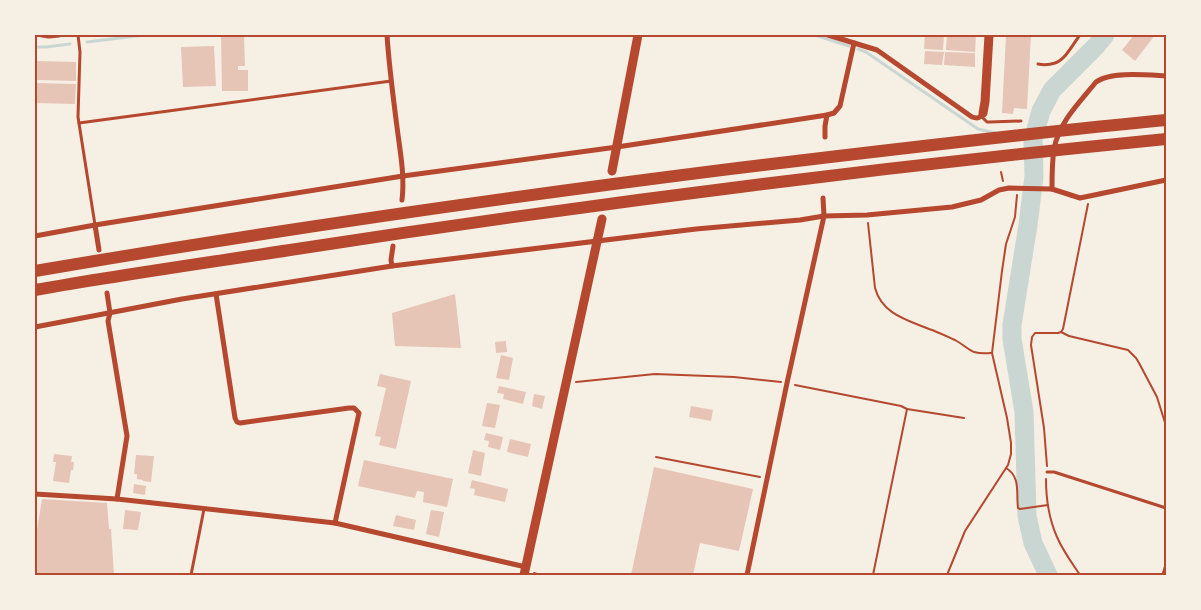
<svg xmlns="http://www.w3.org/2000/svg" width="1201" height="610" font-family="'Public Sans',sans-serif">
<rect width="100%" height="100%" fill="#f6efe4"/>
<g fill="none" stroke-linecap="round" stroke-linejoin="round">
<g stroke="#c9d6d2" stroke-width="3">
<polyline points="815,35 849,46"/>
<polyline points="87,42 144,35"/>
<polyline points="35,47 46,47 70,44"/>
<polyline points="858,49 866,52 978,129 995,133"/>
</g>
<polyline stroke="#c9d6d2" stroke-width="19" points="1048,575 1033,543 1027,516 1024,412 1012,339 1012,325 1028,225 1034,176 1033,140 1041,111 1052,90 1096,46 1105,35"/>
</g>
<g fill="#e6c5b7">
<polygon points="221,35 244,35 245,66 238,66 238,70 248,70 248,91 222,91"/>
<polygon points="925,35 944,35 943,50 924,49"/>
<polygon points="947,35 976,35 975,52 946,50"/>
<polygon points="1006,35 1031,35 1027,109 1014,108 1013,114 1002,113"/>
<polygon points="1134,35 1155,35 1135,61 1122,50"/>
<polygon points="214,46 216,86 183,87 181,47"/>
<polygon points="925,51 944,52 942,65 924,64"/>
<polygon points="945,52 975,53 975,67 944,65"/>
<polygon points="37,61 76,62 76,81 37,80"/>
<polygon points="35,83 76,84 75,104 35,103"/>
<polygon points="455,294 461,348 395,346 392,313"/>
<polygon points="506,341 507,352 496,353 495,342"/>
<polygon points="501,355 513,358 509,380 496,378"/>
<polygon points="380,374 411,381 396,449 379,445 381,437 375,436 386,388 377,386"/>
<polygon points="499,386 526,392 523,404 503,399 504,394 497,393"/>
<polygon points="534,394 545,396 542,409 532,406"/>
<polygon points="487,403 500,405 495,428 482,426"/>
<polygon points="691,406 713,410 711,421 689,417"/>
<polygon points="486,433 503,437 500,450 488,447 489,441 484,440"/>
<polygon points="510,439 531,444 528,457 507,452"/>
<polygon points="473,450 485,453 481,476 468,473"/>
<polygon points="54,454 72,456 71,462 74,462 73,470 71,470 69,483 53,481 56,462 53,462"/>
<polygon points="136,455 154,456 151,482 143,481 143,480 137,479 137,474 134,474"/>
<polygon points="364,460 453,479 447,507 423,502 424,492 417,491 415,498 358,486"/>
<polygon points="654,467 753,489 739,551 700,543 693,575 631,575"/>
<polygon points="472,480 508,489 505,502 474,495 475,489 470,488"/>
<polygon points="134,484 146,486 145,495 133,493"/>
<polygon points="42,499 107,503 109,529 111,529 114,575 35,575 35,542"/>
<polygon points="125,510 141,512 138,530 123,529"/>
<polygon points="431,510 444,512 439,537 426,534"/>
<polygon points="396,515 416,520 414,530 393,526"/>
</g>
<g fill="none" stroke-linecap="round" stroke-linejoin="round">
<g stroke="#b5482f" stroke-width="2">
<polyline points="1001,172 1003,181"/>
<path d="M868,223L875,288C882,314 907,320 929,329C938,332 946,336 955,340C971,349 970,355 991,353"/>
<polyline points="1061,332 1069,336 1128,350 1136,358 1139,363 1157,397 1166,426"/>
<polyline points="576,382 655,374 734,377 781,382"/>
<polyline points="795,385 901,406 907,409 964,418"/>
<polyline points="656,457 760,477"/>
<polyline points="1047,466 1044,428 1031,345 1032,337 1035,333 1058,333 1061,332 1063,329 1088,204"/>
<path d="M1006,468C1021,477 1016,493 1018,508L1020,509L1048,505"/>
<path d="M1046,479C1046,498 1049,519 1057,537C1063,551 1072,563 1080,575"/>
<polyline points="534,573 540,575"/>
<polyline points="873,575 907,409"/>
<polyline points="947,575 965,531 1008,465 1011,454 1011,443 1007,418 992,353 1002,271 1006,244 1015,217 1017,195"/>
</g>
<g stroke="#b5482f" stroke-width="3">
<polyline points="78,35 80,52 78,117 95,225"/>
<path d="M1038,64C1043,65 1049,65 1055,63C1066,59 1073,44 1080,35"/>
<polyline points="981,116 987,122 990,122 1021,121"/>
<polyline points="79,123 391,81"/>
<polyline points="1047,472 1054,472 1166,508"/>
<polyline points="191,575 204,509"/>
</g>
<g stroke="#b5482f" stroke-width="5">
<polyline points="42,35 49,36 59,35"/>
<path d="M387,35C389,66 393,96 397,127C400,151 405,176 402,200"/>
<path d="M828,35L877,50L972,117C978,119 980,118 983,113"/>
<polyline points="825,137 825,126 827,115"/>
<path d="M1052,189C1052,176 1052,162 1054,149C1059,122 1079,103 1096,82C1110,71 1148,75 1166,76"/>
<polyline points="95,225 99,250"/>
<polyline points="35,236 95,225 403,176 617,147 827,115 834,113 840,106 854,43"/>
<polyline points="392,266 391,260 393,246"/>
<polyline points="107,293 110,313 108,321 127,436 117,499 335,523 526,567"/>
<polyline points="216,294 235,418 237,422 240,423 349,408 354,408 359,413 335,523"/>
<polyline points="35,327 182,299 392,266 696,229 800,220 824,216 867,215 952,207 981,200 999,190 1009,188 1052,189 1080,198 1166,180"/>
<polyline points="35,494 117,499"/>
<polyline points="747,575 787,383 824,216 823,198"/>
<polyline points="1164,575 1166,568"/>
</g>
<g stroke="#b5482f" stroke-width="9">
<polyline points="983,113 985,102 989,35"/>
<polyline points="612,171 638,35"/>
<polyline points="524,575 602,219"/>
</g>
<g stroke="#b5482f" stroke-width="12">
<path d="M35,271C263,232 492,199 722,170C870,152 1018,134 1166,120"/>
<path d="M35,290C120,275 205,263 290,250C581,205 873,168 1166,139"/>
</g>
</g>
<rect width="1201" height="610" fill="none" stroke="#f6efe4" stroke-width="72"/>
<rect x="36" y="36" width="1129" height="538" fill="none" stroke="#b5482f" stroke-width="2"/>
</svg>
